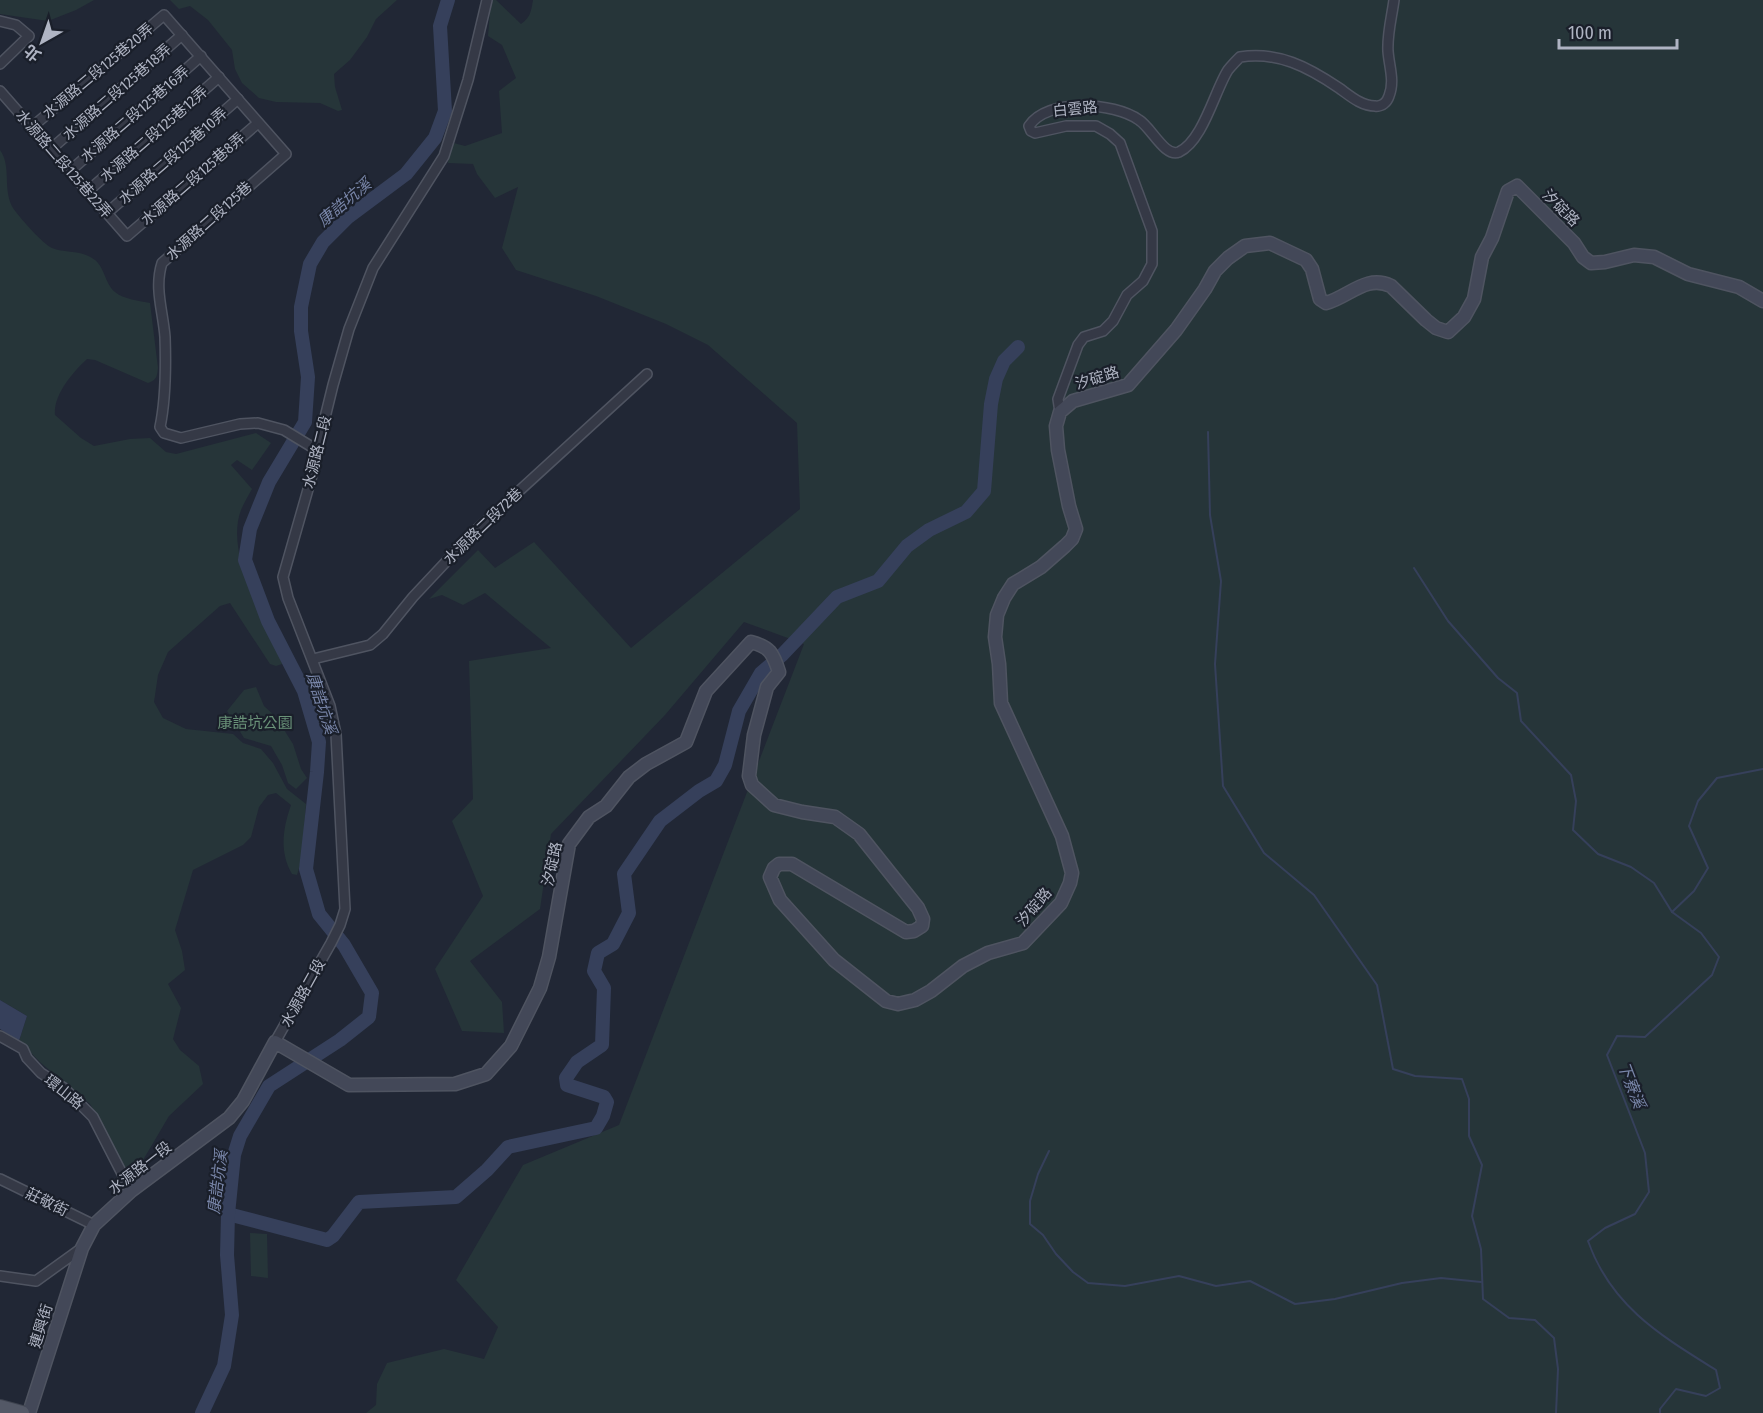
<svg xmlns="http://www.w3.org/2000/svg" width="1763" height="1413" font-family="'Fira Sans Condensed','Noto Sans TC',sans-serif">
<rect width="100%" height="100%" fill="#212735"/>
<g fill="#263539">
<polygon points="0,0 94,0 76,10 48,21 0,14"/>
<polygon points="170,0 397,0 376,19 367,37 350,60 334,74 335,87 342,110 338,111 320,103 276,102 259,98 242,83 235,69 232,50 208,20 190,6 179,9"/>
<path d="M491,0H496L521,24C531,17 531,11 533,0H1763V1413H366L376,1405L377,1384L387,1363L444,1349L484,1359L498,1327L456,1280L523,1165L619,1125L804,644L744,622L665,715L551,834L540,909L470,961L502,1002L504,1033L462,1031L435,969L483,896L452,821L473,799L469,661L551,648L485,593L463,605L442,595L429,599L478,550L495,568L534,542L631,648L800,509L797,423L708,345L666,324L596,296L516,270L502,248L518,187L495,198L477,174L473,164L448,163L450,142L465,146L502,133L499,91L516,78L502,45L488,36Z"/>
<path d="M0,150C12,167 2,189 13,208C18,216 43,244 52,248C64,253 80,250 92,258C105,265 104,283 115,292C123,299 140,301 150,303L158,368C157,376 157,380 148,383L95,360L87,359C73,372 53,395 55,415L81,438L94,446L130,439L150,438L166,452L176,454L256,433L271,443L252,470L237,460L231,465L252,489C248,496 244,503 241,510C225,552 262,617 280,655L282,664L276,666L270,664L230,603L220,606L168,652L158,675L154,702L163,718L186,729L233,734L243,743L261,749L273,763L287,789L306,804L302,858L297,875L292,874C279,852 283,828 291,805L276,793L268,795L259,807L251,837L243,845L193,870L175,930L182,951L185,970L168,984L181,1008L173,1039L180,1050L199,1066L203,1084L169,1116L136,1172L129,1173L122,1166L107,1133L90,1104L41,1063L19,1041L27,1016L0,1000Z"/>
<polygon points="256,687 264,706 276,717 293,744 301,769 307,778 296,789 288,783 282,765 271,746 244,738 227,711 244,690"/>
<polygon points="250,1233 267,1234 268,1278 251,1276"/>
</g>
<polygon fill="#36405b" points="0,1000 27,1016 19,1041 0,1029"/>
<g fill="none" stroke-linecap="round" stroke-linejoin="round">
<g stroke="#36405b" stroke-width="2">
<polyline points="1208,432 1210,515 1221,581 1215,664 1223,786 1264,853 1314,895 1377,985 1393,1069 1415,1076 1462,1079 1469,1099 1469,1136 1482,1165 1472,1216 1481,1249 1483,1299 1509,1318 1535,1320 1554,1338 1558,1369 1556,1413"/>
<path d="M1414,568L1448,621L1498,678L1517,693L1521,721L1571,775L1576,801L1573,830L1598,854L1631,867L1654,883L1672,912L1701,933L1719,957L1712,975L1645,1037L1617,1036L1607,1055L1645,1153L1649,1192L1635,1214L1605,1228L1588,1241C1611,1306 1660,1335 1716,1370L1720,1388L1706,1396L1676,1389L1660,1409V1413"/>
<polyline points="1672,912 1694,891 1708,868 1689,826 1698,801 1717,778 1763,769"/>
<polyline points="1049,1151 1038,1174 1030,1201 1030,1224 1043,1235 1056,1254 1073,1272 1088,1283 1125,1286 1179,1276 1216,1286 1250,1281 1295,1304 1335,1299 1402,1283 1441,1278 1481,1282"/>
</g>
<g stroke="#36405b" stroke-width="14">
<polyline points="228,1214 327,1240 333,1236 359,1202 456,1197 487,1170 508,1147 596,1128 603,1116 607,1102 604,1097 567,1085 566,1078 577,1062 602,1045 604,988 594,971 598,953 613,944 629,913 624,874 660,821 699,791 716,781 725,765 739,711 761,673 782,655 837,597 878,581 907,546 929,530 966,512 984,491 991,404 996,379 1004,361 1018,347"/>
<polyline points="202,1413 224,1366 232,1315 227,1255 228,1214 234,1155 240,1136 269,1086 340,1040 369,1017 372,993 344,945 319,914 306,869 317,772 319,742 304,691 268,621 245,560 250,529 269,482 305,422 308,377 301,331 301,307 310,264 323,242 347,218 406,174 435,138 445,111 440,26 448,0"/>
</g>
<defs>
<g id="street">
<polyline points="0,21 16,25 29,36 0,64"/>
<polyline points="0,91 127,236 258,123"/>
<path d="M32,127L164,15L286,154L162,263C154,288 163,311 165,337C166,366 166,398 160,427L164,433L181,438L240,424L258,423L284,430L317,450"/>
<polyline points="51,149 182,35"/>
<polyline points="70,171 201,56"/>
<polyline points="88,191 219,77"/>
<polyline points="107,213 238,99"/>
<path d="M1060,412L1058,399L1078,345L1084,337L1103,331L1113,321L1127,295L1143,281L1152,264V231L1120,143L1110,134L1096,126H1066L1035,133L1031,131L1029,126C1047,98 1114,102 1139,120C1151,127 1165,158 1179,152C1203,141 1215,90 1228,70C1232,65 1236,61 1240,57C1278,51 1308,67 1339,88C1349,95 1361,106 1375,106C1382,107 1387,102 1389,96C1395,81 1389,66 1388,51C1387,34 1392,16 1394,0"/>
<polyline points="313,659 370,645 383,634 413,597 473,533 647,374"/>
<polyline points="0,1036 23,1049 27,1058 41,1073 64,1088 93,1117 131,1191"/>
<polyline points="275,1042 331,943 340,925 345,909 336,734 330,706 288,598 283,577 315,465 317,450 333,385 349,329 373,268 444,156 468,80 487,0"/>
<polyline points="0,1179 94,1225"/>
<polyline points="0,1276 36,1281 82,1248"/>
</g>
<path id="secondary" d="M29,1413L82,1248L94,1225L131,1191L229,1118L243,1101L275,1042L349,1085L455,1084L486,1074L511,1046L540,988L549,957L569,844L589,817L606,806L629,777L646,764L686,742L706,691L751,642C770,647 773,653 779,672L767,687L754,735L749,776L752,785L774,805L802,812L835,817L859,834L918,908L923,919L922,926L914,931L906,932L792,864H779L774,868L770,877L780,900L834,960L886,1001L898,1004L915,1000L931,991L963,966L988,953L1023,943L1061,903L1070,883L1072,873L1062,836L1001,703L999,664L995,637L997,615L1004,598L1013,584L1041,567L1065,546L1072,539L1076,529L1069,506L1058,450L1056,426L1060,412L1073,401L1128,385L1176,330L1205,289L1215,271L1228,258L1245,246L1270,243L1306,260L1312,269L1320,299L1326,303C1349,297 1366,274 1391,286L1426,320L1436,328L1448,332L1464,317L1474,299L1482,257L1492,238L1508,191L1517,186L1574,243L1583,257L1591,263L1605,262L1634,255L1654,257L1688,274L1739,287L1763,301"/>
<polyline id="primary" points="0,1407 22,1413"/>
</defs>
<use href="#street" stroke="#4f5461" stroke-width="12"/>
<use href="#secondary" stroke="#4f5461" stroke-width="15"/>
<use href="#primary" stroke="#3e434f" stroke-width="16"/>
<use href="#street" stroke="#353946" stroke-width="9"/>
<use href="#secondary" stroke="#434858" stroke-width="12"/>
<use href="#primary" stroke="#535866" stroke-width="14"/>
</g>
<g text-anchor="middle" stroke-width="4.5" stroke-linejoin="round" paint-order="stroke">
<g font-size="15" fill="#afb4c3" stroke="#1a1f2a">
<text transform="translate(98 71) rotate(-40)" y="5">水源路二段125巷20弄</text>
<text transform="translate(117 92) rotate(-41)" y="5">水源路二段125巷18弄</text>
<text transform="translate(1075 109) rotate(-6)" y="5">白雲路</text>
<text transform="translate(135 114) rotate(-41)" y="5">水源路二段125巷16弄</text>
<text transform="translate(154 134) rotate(-41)" y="5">水源路二段125巷12弄</text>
<text transform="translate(173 156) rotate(-41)" y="5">水源路二段125巷10弄</text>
<text transform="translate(64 164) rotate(49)" y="5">水源路二段125巷22弄</text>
<text transform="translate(193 179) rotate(-41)" y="5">水源路二段125巷8弄</text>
<text transform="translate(1561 208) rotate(45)" y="5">汐碇路</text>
<text transform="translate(209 221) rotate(-42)" y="5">水源路二段125巷</text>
<text transform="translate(1097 378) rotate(-17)" y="5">汐碇路</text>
<text transform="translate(317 452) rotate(-76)" y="5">水源路二段</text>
<text transform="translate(483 526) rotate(-44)" y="5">水源路二段72巷</text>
<text transform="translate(552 864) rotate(-78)" y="5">汐碇路</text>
<text transform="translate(1034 907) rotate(-50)" y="5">汐碇路</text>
<text transform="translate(303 993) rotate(-61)" y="5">水源路二段</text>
<text transform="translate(64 1092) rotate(39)" y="5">環山路</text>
<text transform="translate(140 1168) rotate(-38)" y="5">水源路一段</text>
<text transform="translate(47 1202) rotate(26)" y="5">莊敬街</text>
<text transform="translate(41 1326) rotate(-73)" y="5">連興街</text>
</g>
<g font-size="15" fill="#699178" stroke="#1a1f2a">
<text x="255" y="728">康誥坑公園</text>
</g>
<g font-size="16" font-style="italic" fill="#7986a9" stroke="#1a1f2a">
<text transform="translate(344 202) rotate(-40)" y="6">康誥坑溪</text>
<text transform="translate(322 703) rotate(72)" y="6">康誥坑溪</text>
<text transform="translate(1632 1085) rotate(69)" y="6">下寮溪</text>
<text transform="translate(217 1182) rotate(-83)" y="6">康誥坑溪</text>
</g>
</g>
<g transform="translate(42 42) rotate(220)" stroke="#1a1f2a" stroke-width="4.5" paint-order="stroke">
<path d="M0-4.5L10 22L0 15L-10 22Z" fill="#afb4c3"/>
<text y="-9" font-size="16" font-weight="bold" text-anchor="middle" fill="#afb4c3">北</text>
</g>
<path d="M1559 39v9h118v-9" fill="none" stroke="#afb4c3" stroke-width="3"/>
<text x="1568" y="39" font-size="18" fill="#afb4c3" stroke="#1a1f2a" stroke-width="4.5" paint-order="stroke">100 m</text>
</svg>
